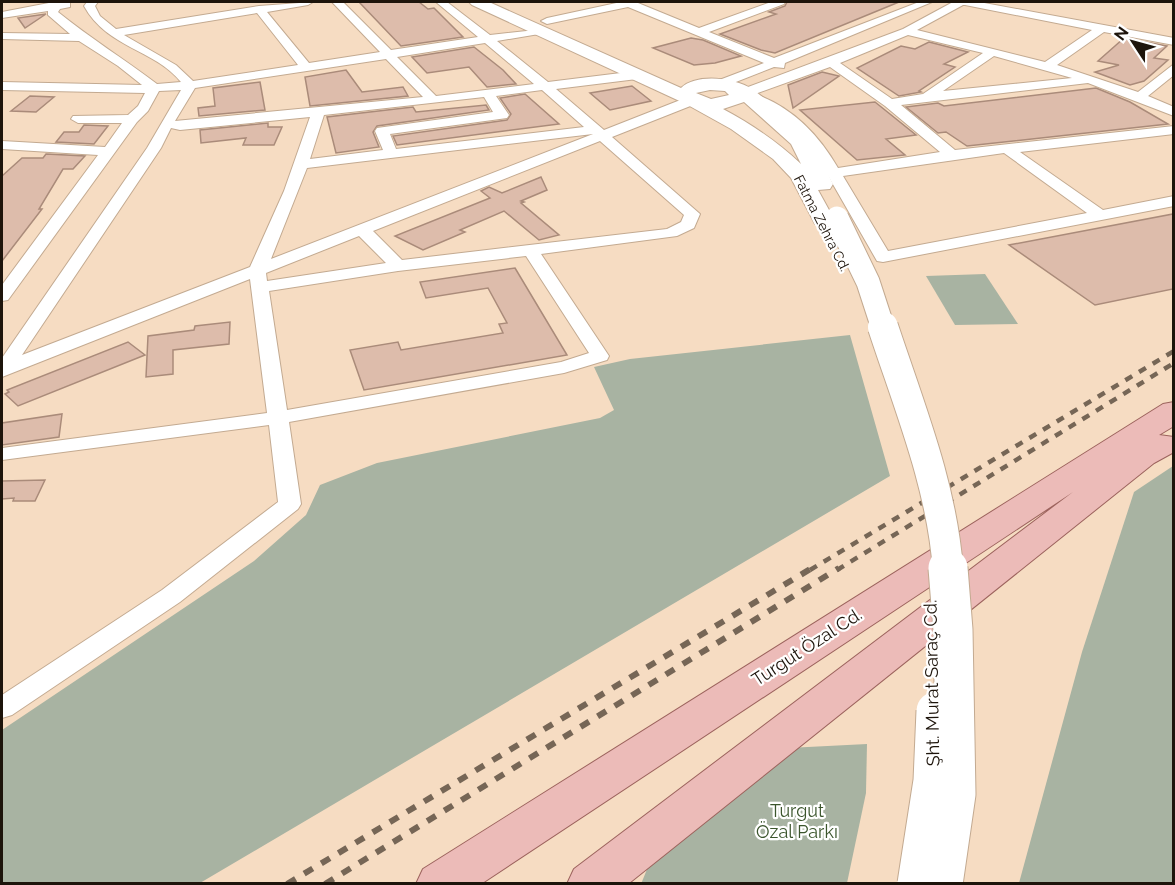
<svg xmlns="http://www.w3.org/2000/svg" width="1175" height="885" font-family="Raleway,sans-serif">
<rect width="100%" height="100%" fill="#f6dcc2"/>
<g fill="#a8b3a2">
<polygon points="985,274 1018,324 955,325 926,276"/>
<polygon points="850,335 890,476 200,883 2,883 2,730 254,561 306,515 320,485 377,463 600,418 614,410 594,367 630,359"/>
<polygon points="1173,466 1173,883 1019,883 1082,652 1134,492"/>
<polygon points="867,744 866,793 847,883 641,884 650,862 788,748"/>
</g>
<g fill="#ddbcab" stroke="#aa8b7a" stroke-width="1.5">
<polygon points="359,2 419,2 428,9 434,8 463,37 401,46"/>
<polygon points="787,2 899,2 775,53 761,50 720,34 776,14 769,12 785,6"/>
<polygon points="46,14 25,28 18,18"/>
<polygon points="691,38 703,40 741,56 715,63 694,65 653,48"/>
<polygon points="1124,38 1167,46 1154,58 1168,60 1144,81 1130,85 1095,72 1119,65 1098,61"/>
<polygon points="929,42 968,52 944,64 955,67 919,91 921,92 899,96 857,68 901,46 915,49"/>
<polygon points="474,47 503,70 516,84 487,87 469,67 427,73 412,57"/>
<polygon points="346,70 362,92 403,87 408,96 310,106 305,77"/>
<polygon points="822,72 839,76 793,108 788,85"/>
<polygon points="260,82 265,110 199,116 198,108 215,106 213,88"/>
<polygon points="632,86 651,101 610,110 590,93"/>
<polygon points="1096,88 1130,102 1168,124 967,146 946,132 938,133 906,107 938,103 944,106"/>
<polygon points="525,94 559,124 397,145 393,136 507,120 511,114 500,98"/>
<polygon points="30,96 54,97 36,112 11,111"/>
<polygon points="875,102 916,135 886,139 905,155 857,160 800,110"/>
<polygon points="486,105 489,110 377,126 373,132 379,147 336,153 327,117 413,107 416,112"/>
<polygon points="268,123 268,127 282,127 274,145 243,145 246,138 201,143 200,130"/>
<polygon points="84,125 108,126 94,144 56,142 64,132 79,132"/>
<polygon points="46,154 85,156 73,169 63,169 39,209 42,209 2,261 2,176 22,158 43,158"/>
<polygon points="541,177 547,190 521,201 524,202 521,203 559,235 539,240 504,211 460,230 465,232 423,250 395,236 490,198 481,191 489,187 502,193"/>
<polygon points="1173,214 1173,289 1095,305 1009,245"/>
<polygon points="515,268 567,355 364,390 350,350 398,342 401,350 503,333 499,324 507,323 488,288 426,298 420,282"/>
<polygon points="230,322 229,344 173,350 173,374 146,377 148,336 194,330 195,326"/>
<polygon points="128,342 145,355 18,406 5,394 9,392 7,390"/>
<polygon points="62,414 59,437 2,445 2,423"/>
<polygon points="45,480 35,501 13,501 14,498 2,499 2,481"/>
</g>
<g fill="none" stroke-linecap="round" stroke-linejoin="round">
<defs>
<g id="street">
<path d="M54,2L70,3V7L60,9L58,12C90,38 124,59 157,84L181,82C154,49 107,48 84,6L87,2H98L95,6L100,16L116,29L259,6L313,2L308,5L267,12L309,63L380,52L332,2H343L391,50L478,37L436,2H447L490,35L545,29V33L497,41L548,82L637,71L643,75L637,79L556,89L604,130L688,97H698L700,100L698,103L612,137L700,214L694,228L677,236L541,254L609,356L607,360L564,373L289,422L301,504L298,509L180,602L12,715L2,718V695L162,590L278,502L269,425L2,460V448L267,413L250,279L2,377V358L147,148L181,90L159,91L148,111L137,122L8,300L2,301V285L98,155L2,149V141L105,147L122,123H78L71,119L73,116L128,115L138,106L145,93L2,90V82L142,85L118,66L79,41L2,39V33L70,34L48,15V11L2,18V12ZM257,13L298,65L193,81L176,65L124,35ZM485,43L534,84L436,96L397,57ZM386,59L423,97L175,121L195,88ZM542,90L584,127L396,149L390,134L507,118L509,115L496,96ZM484,97L493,112L377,128L375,131L383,150L310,159L324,115ZM310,117L284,191L250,267L22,355L161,148L171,128L180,130ZM593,134L271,259L307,168ZM600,141L684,215L681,222L667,229L402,260L373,231ZM359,236L386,263L267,281L266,273ZM526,256L589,353L561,362L287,410L269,291L398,271Z"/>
<polygon points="621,2 639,2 638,3 699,28 771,2 785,2 784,4 709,32 774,58 919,2 932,2 785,63 784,68 774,67 718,89 712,85 714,82 764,63 628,7 547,24 541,21 547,18"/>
<path d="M953,2H979L1174,38V45L1104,32L1057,65L1138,92L1174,64V75L1148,96L1174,107V116L1088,83L901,105L955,150L1174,126V134L1020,152L1103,210L1174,196V206L883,262L877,261L811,146L775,114L739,93L740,90L903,29ZM963,5H965L1092,30L1045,62L917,30ZM908,35L983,53L923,94L892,99L840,63ZM994,56L1072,78L943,91ZM830,67L885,106L940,152L838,168C819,135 792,107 755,94ZM1004,153L1087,213L888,251L843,176Z"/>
</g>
<path id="secondary" d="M469,2H489L681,88C697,73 735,78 752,89C765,98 799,127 808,139C818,153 825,169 833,184L830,189L818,190L834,219L831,224L823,226L815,224L791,178L773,159L731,129L686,104L472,5ZM710,90L725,91L729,95L711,99L696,93ZM744,102L791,144L801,164C778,142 751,124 723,109Z"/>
<polygon id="primary" points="1174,402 1174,426 1159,435 1174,437 1174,452 1154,463 628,884 567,884 574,869 1073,492 481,884 416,884 423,869 1163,404"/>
</defs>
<use href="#street" stroke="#c3aa91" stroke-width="2"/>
<use href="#secondary" stroke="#c3aa91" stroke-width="2"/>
<use href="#primary" stroke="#9c635d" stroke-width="2"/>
<use href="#street" fill="#fff" fill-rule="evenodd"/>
<use href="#secondary" fill="#fff" fill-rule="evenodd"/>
<use href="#primary" fill="#ecbbb8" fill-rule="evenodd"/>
<g stroke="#766656" stroke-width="4.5" stroke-dasharray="8 8" stroke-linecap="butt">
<polyline points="810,570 1174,351"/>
<polyline points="837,570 1174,363"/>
</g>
<g stroke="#766656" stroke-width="6" stroke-dasharray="10 10" stroke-linecap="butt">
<polyline points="287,884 812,568"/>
<polyline points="325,884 839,568"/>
</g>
<defs>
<polyline id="secondary-bridge-far2" points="837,218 868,282 883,328"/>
<path id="secondary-bridge-far1" d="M883,327C909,406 942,486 948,570"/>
<g id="secondary-bridge">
<polyline points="917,884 933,781 936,711"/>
<polyline points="943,884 956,794 953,630 948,568"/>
</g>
</defs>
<use href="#secondary-bridge-far2" stroke="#c3aa91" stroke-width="25" stroke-linecap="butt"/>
<use href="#secondary-bridge-far1" stroke="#c3aa91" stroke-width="32" stroke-linecap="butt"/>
<use href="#secondary-bridge" stroke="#c3aa91" stroke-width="41" stroke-linecap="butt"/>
<use href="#secondary-bridge-far2" stroke="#fff" stroke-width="23"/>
<use href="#secondary-bridge-far1" stroke="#fff" stroke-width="30"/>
<use href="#secondary-bridge" stroke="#fff" stroke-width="39"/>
</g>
<g text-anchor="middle" stroke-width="4.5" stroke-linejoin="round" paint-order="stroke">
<g font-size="14" fill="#1d140b" stroke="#fff">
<text transform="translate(822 223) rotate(63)" y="5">Fatma Zehra Cd.</text>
</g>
<g font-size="18" fill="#1d140b" stroke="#fff">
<text transform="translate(807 647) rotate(-33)" y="6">Turgut Özal Cd.</text>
<text transform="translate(932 683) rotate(-91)" y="6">Şht. Murat Saraç Cd.</text>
</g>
<g font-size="18" fill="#3b552c" stroke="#fff">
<text x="797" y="817">Turgut<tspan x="797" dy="21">Özal Parkı</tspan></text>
</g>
</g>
<rect width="1175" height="885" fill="none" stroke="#1d140b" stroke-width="6"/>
<g transform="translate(1133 42) rotate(306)" stroke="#ffffff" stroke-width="4.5" paint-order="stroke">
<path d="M0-4.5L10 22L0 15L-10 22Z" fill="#1d140b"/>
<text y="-9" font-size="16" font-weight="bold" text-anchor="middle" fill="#1d140b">N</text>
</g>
</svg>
